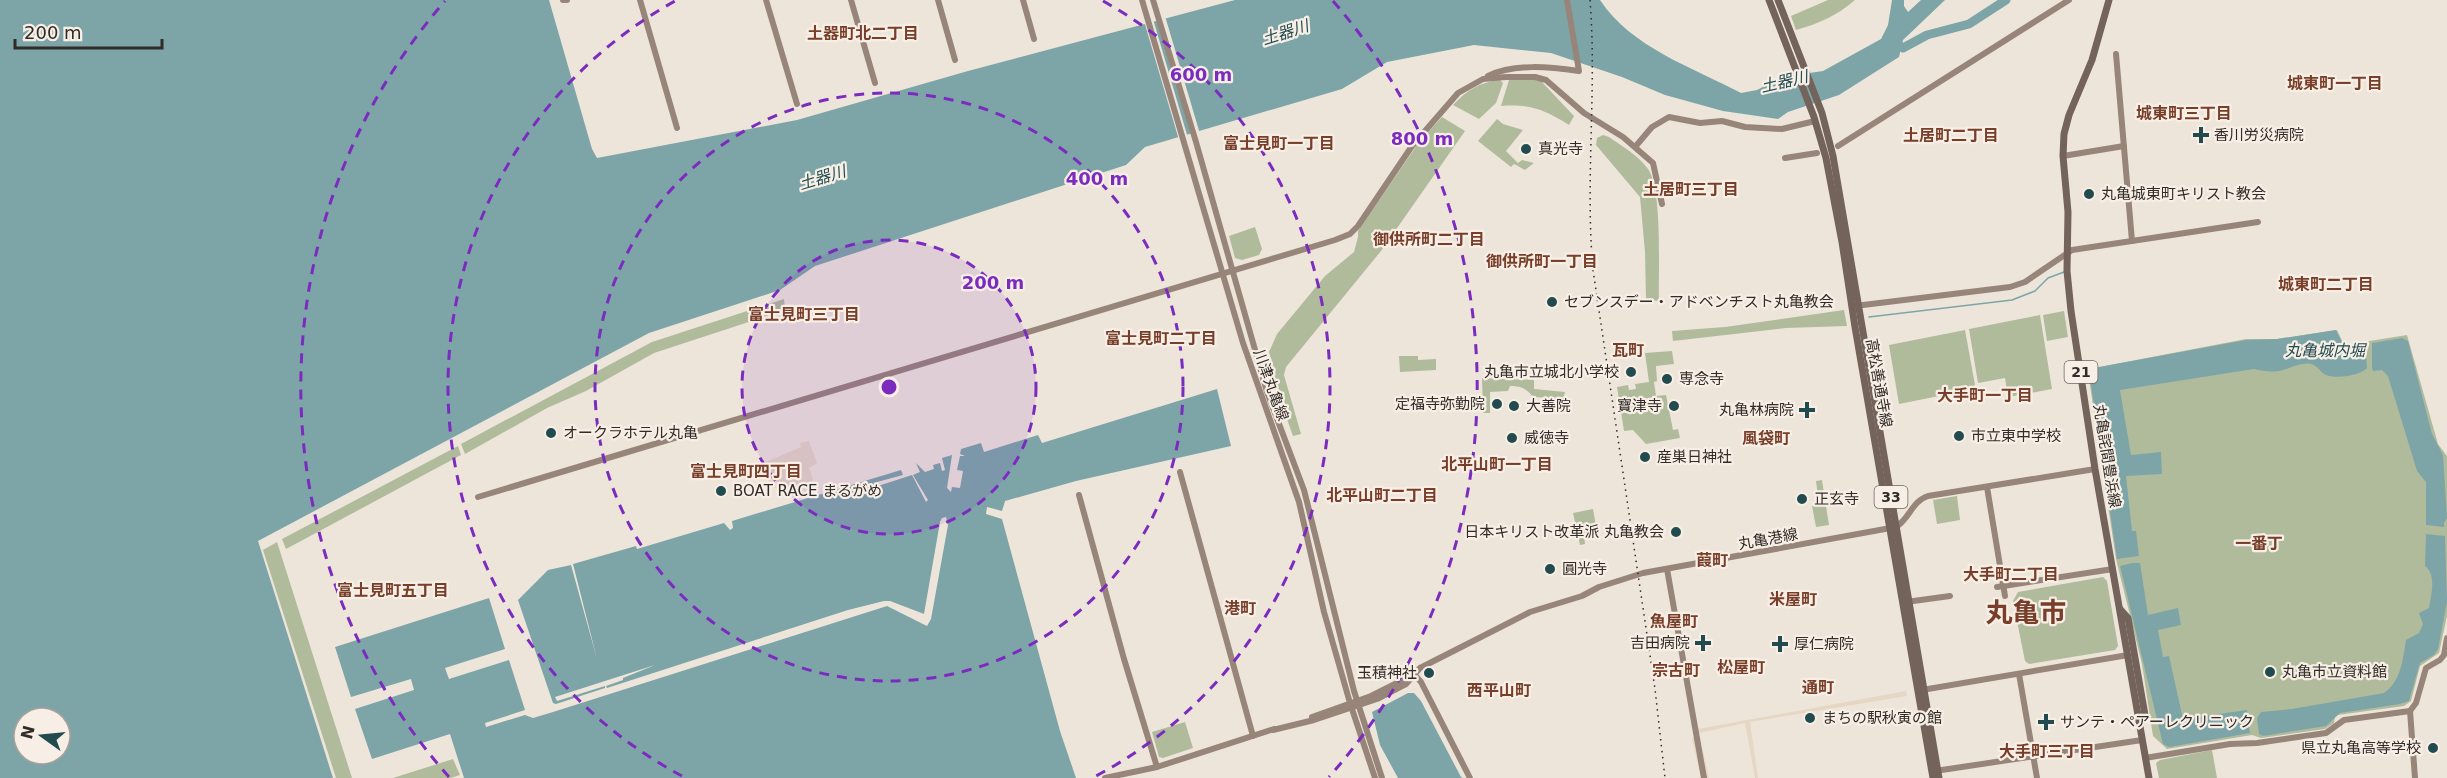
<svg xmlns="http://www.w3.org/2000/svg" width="2447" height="778" font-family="'DejaVu Sans','Noto Sans JP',sans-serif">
<rect width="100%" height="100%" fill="#eee5da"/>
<g fill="#b0bb9c">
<path d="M1828,0H1855C1838,15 1818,24 1796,30L1791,16Z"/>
<path d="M1523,78L1540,80L1574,116L1569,125C1544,109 1530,104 1501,106L1509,80Z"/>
<path d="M1500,80L1503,83L1496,103L1479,119L1453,105C1467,90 1480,82 1500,80Z"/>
<polygon points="1442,117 1465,131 1381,251 1286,367 1284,375 1301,434 1293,436 1271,374 1275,372 1269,352 1277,334 1325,276 1354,252 1358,237 1358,231 1419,142"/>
<polygon points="1497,119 1503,124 1523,130 1506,151 1518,163 1522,160 1534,163 1525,170 1514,164 1511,167 1478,141"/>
<path d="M1603,135L1609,137C1622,146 1639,156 1648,169C1663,190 1658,273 1659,301L1646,300L1645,252L1640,197L1596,145L1597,138Z"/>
<polygon points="1255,227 1262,249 1259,255 1242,260 1235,258 1229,236"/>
<polygon points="784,299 785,310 654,353 586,391 547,408 465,454 461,444 652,342"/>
<polygon points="1844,310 1847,326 1786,328 1673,341 1672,331 1725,327"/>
<polygon points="2064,311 2068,337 2047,341 2043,315"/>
<polygon points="2040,315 2052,389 2008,397 2005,378 1978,383 1969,329"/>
<polygon points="1965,330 1975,385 1969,390 1899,404 1889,345"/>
<polygon points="2337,330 2344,345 2407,335 2438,444 2447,456 2447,616 2439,653 2420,666 2411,701 2404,706 2338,715 2335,717 2334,723 2325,729 2261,738 2252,735 2167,749 2153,736 2142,664 2116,559 2088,372 2094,368 2246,339 2277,339"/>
<polygon points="1672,351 1674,364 1656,366 1657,381 1654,382 1656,396 1666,395 1673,430 1678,429 1680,438 1646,444 1633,430 1624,431 1617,387 1628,385 1629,390 1636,389 1635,384 1649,382 1645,353"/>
<polygon points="1399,356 1418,356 1418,360 1436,359 1436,370 1400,372"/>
<path d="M1482,378L1534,380V389L1565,392L1562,405L1552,403V398L1533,397C1526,388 1520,386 1510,386L1508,391L1490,392V413H1483Z"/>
<polygon points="458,446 461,455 286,549 282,539"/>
<polygon points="1822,480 1829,525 1816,527 1812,506 1819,505 1816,481"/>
<polygon points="1957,496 1960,520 1937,524 1933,500"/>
<polygon points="1593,509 1597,532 1584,535 1585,544 1580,545 1573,513"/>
<polygon points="277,542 352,778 336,778 263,550"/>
<polygon points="2103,577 2107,581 2118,646 2115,650 2029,664 2025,661 2013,601 2018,592"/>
<polygon points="1185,722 1193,748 1163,758 1159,757 1152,732"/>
<polygon points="2212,750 2217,778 2159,778 2156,763 2160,760"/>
<polygon points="453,759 460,775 451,778 393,778"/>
</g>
<g fill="#e5d7c3">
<polygon points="809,441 817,463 809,468 813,479 811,483 786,490 770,487 763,463 801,447 800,443"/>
<polygon points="1906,691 1907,696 1750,722 1758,778 1755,778 1745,723 1699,733 1709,778 1701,778 1692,739 1698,729"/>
</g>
<g fill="#7da5a8" fill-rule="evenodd">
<path d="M0,0H549L592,149L597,158L797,120L968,71L1235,0H1600C1632,48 1692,67 1741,93L1757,90L1782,77L1823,71L1881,39L1888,25L1892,0H1904V6L1908,12L1921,0H1945L1903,40L1899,57L1839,95L1788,112L1778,119L1723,111L1665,95L1622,77L1551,53L1474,45L1387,62L1342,89L1145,147L1126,165L815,266L780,290L649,333L258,541L333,778H0ZM24,718H60V754H24Z"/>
<path d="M2336,330L2344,346L2365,344L2367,368C2359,376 2336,379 2326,375C2320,372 2317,365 2311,364C2302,362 2291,368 2283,370C2273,373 2264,371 2254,369L2120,390L2131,455L2161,452L2162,474L2126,476L2132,531H2136L2139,556L2117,559L2089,372L2094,368L2246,340L2277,339Z"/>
<polygon points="2402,338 2408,341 2432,434 2443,455 2447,518 2444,523 2444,527 2426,525 2426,482 2417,471 2388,376 2382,370 2373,371 2372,368 2372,343"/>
<polygon points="1217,389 1231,446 1076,481 1005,501 1002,511 987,507 986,514 1002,519 1060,731 1076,778 464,778 450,734 372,759 355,709 414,690 411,679 351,697 335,647 489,598 505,649 445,668 449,679 509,660 525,710 485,723 486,727 525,715 533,718 553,712 887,606 927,626 931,619 948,525 946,517 942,518 940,522 924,614 890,601 884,601 848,610 607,688 606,686 623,680 623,678 655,665 555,697 557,701 605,686 605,688 556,704 553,703 518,600 548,570 571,565 597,659 573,564 636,546 637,549 724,523 730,530 733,528 732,521 901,470 903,475 877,482 878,486 912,475 926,502 928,500 913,475 920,472 916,463 925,472 934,469 933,465 940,463 942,471 945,470 942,458 952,455 947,488 951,492 952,487 960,488 963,471 957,470 960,456 965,456 960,454 961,449 981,443 984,452 1038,435 1042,443"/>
<path d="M2426,534L2445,536L2447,602L2438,649L2434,655L2420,663L2409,701L2400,704L2340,713L2326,726L2263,736L2259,734L2257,718L2261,712L2292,709L2384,693C2401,682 2403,658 2406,640L2419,633L2423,624L2419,613L2429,608C2431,595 2437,575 2425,566Z"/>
<polygon points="2132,563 2140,563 2148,615 2178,608 2181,625 2158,630 2163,657 2169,656 2183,719 2247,710 2250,733 2169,747 2163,744 2120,566"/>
<polygon points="1408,693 1414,693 1421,701 1461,777 1463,778 1398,778 1380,745 1372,712"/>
</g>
<g fill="#eee5da">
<polygon points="1165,16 1200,134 1192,137 1156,18"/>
<polygon points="1153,19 1188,138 1179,140 1144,21"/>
</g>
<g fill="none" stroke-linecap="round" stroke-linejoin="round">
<polyline stroke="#7da5a8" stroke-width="1.5" points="1869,317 2012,300 2035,291 2048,278 2064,272"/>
<polyline stroke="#7da5a8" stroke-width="9" points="1893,41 1903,48 1927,35 1969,24 2006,0"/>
<g stroke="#98857a" stroke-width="6">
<polyline points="563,0 567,0"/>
<polyline points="640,0 677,128"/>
<polyline points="766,0 797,104"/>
<polyline points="851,0 875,83"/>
<polyline points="938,0 955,60"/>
<polyline points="1023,0 1034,39"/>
<polyline points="1142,0 1243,343 1299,502 1324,612 1350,703 1375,778"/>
<polyline points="1153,0 1196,142 1267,392 1304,490 1354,691 1382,778"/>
<polyline points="2116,54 2132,241"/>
<path d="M1488,76C1514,63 1551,67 1579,71L1567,0"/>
<polyline points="1838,146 2069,0"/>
<polyline points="1635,147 1652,127 1669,117 1700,123 1722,121 1745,127 1782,129 1815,121"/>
<polyline points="2063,156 2124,146"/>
<polyline points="1785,158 1817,153"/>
<polyline points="1855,306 2010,287 2025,282 2072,250 2258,222"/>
<polyline points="1180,472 1253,736"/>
<polyline points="1987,487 2005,596"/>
<polyline points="1079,495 1124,659 1157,767"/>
<polyline points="478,497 1335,240 1350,234 1358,226 1412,146 1458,93 1483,79 1506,77 1535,77 1546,80 1584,113 1623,137 1653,163 1662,204"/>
<polyline points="1667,569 1704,778"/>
<polyline points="1997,587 2113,569"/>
<polyline points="1906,602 1950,596"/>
<polyline points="1414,674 1421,682 1470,778"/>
<polyline points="2019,674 2037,778"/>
<polyline points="1922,690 2128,655"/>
<polyline points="2410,711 2415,778"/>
<polyline points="1312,717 1371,696 1411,676"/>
<path d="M1273,730L1314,720L1377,699L1406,684L1420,668L1530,612L1582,596L1599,587L1643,573L1896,527C1910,518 1912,501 1928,496L2095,469"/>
<polyline points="2145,758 2230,744 2257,743 2326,733 2344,720 2410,711 2416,703 2426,668 2440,660 2444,655 2447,638"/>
<polyline points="1935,771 2142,740"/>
<polyline points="1105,778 1157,767 1274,729"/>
</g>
<g stroke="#73635a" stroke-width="7">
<polyline points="1769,0 1814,117 1826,158 1842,242 1855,327 1933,778"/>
<polyline points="1778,0 1822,113 1833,156 1939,778"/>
<polyline points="2109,0 2092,60 2069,115 2064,134 2063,156 2068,212 2067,271 2071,311 2095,469 2149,778"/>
<polyline points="2120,609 2128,618 2145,715 2140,725"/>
</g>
<path stroke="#322b27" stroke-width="1.5" stroke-dasharray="1.5 4.5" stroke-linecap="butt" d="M1590,0C1597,90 1585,180 1593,270L1655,689L1665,778"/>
</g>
<circle cx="889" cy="387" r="147" fill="#7b2cbf" fill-opacity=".12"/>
<g fill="none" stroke="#7b2cbf" stroke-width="3" stroke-dasharray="10 8">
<circle cx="889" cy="387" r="147"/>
<circle cx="889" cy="387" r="294"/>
<path d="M682 776A441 441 0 0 1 675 1M1103 1A441 441 0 0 1 1096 776"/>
<path d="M449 777A588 588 0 0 1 445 1M1333 1A588 588 0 0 1 1329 777"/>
</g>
<g fill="#224b4f" stroke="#f7efe6" stroke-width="2">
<path d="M2198 126h6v6h6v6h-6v6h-6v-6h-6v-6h6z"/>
<circle cx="1526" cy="149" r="6"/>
<circle cx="2089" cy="194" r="6"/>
<circle cx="1552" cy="302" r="6"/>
<circle cx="1631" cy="372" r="6"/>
<circle cx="1667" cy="379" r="6"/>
<circle cx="1497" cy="404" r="6"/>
<circle cx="1514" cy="406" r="6"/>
<circle cx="1674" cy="406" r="6"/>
<path d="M1804 401h6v6h6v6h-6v6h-6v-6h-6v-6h6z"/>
<circle cx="551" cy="433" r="6"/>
<circle cx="1959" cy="436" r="6"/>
<circle cx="1512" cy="438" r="6"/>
<circle cx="1645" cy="457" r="6"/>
<circle cx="721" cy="491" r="6"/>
<circle cx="1802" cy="499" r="6"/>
<circle cx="1676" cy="532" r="6"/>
<circle cx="1550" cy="569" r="6"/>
<path d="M1700 634h6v6h6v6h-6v6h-6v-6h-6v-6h6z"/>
<path d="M1777 635h6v6h6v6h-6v6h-6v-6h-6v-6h6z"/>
<circle cx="2270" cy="672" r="6"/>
<circle cx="1429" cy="673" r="6"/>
<circle cx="1810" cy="718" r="6"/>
<path d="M2043 713h6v6h6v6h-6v6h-6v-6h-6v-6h6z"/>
<circle cx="2433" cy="748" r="6"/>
</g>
<g text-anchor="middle" stroke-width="4.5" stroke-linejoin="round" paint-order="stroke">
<g fill="#f7efe6" stroke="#6d6660" stroke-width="1.5">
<rect x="2064.5" y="361" width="33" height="22" rx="4.5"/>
<rect x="1874.5" y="486" width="33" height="22" rx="4.5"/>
</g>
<g font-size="14" font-weight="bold" fill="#322b27">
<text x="2081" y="377">21</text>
<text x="1891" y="502">33</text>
</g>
<g font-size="15" fill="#322b27" stroke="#f7efe6" text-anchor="start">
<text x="2214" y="140">香川労災病院</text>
<text x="1538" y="154">真光寺</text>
<text x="2101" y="199">丸亀城東町キリスト教会</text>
<text x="1564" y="307">セブンスデー・アドベンチスト丸亀教会</text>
<text x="1619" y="377" text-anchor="end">丸亀市立城北小学校</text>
<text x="1679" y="384">専念寺</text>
<text x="1485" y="409" text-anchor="end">定福寺弥勤院</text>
<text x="1526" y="411">大善院</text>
<text x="1662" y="411" text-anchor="end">寶津寺</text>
<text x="1794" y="415" text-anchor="end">丸亀林病院</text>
<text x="563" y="438">オークラホテル丸亀</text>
<text x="1971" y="441">市立東中学校</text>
<text x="1524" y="443">威徳寺</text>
<text x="1657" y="462">産巣日神社</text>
<text x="733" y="496">BOAT RACE まるがめ</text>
<text x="1814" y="504">正玄寺</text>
<text x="1664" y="537" text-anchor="end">日本キリスト改革派 丸亀教会</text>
<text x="1562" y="574">圓光寺</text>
<text x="1690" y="648" text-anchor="end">吉田病院</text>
<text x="1794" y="649">厚仁病院</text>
<text x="2282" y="677">丸亀市立資料館</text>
<text x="1417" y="678" text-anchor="end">玉積神社</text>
<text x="1822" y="723">まちの駅秋寅の館</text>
<text x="2060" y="727">サンテ・ペアーレクリニック</text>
<text x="2421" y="753" text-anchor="end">県立丸亀高等学校</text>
</g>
<g font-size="15" fill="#322b27" stroke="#f7efe6">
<text transform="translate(1879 383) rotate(80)" y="5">高松善通寺線</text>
<text transform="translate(1271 385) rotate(70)" y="5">川津丸亀線</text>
<text transform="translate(2107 456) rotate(81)" y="5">丸亀詫間豊浜線</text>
<text transform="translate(1768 539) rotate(-10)" y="5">丸亀港線</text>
</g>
<g font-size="16" font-style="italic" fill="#224b4f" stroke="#f7efe6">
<text transform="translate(1285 32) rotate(-18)" y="6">土器川</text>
<text transform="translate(1784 81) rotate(-13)" y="6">土器川</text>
<text transform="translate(822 177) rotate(-17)" y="6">土器川</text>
<text x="2325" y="356">丸亀城内堀</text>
</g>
<g font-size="16" font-weight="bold" fill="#783e29" stroke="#f7efe6">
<text x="863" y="39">土器町北二丁目</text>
<text x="2335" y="89">城東町一丁目</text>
<text x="2184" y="119">城東町三丁目</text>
<text x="1951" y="141">土居町二丁目</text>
<text x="1279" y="149">富士見町一丁目</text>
<text x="1691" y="195">土居町三丁目</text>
<text x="1429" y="245">御供所町二丁目</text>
<text x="1542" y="267">御供所町一丁目</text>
<text x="2326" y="290">城東町二丁目</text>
<text x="804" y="320">富士見町三丁目</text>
<text x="1161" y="344">富士見町二丁目</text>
<text x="1628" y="356">瓦町</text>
<text x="1985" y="401">大手町一丁目</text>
<text x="1766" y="444">風袋町</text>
<text x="1497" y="470">北平山町一丁目</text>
<text x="746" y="477">富士見町四丁目</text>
<text x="1382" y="501">北平山町二丁目</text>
<text x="2259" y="549">一番丁</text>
<text x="1712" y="566">葭町</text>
<text x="2011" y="580">大手町二丁目</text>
<text x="393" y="596">富士見町五丁目</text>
<text x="1793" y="605">米屋町</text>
<text x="1240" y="614">港町</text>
<text x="1674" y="627">魚屋町</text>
<text x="1741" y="673">松屋町</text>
<text x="1676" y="676">宗古町</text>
<text x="1818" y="693">通町</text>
<text x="1499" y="696">西平山町</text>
<text x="2047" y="757">大手町三丁目</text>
</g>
<g font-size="27" font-weight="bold" fill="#783e29" stroke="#f7efe6">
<text x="2026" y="622">丸亀市</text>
</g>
</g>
<circle cx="889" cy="387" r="9" fill="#7b2cbf" stroke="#f7efe6" stroke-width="3"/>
<g font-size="18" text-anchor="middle" font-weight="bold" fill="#7b2cbf" stroke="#f7efe6" stroke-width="4.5" stroke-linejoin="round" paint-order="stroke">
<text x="1201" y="81">600 m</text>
<text x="1422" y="145">800 m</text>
<text x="1097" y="185">400 m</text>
<text x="993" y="289">200 m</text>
</g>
<g transform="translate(42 736) rotate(285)"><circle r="28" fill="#f7efe6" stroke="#a8a19a" stroke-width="1.5"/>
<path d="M0-4.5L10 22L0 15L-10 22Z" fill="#224b4f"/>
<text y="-9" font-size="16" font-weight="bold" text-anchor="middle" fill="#322b27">N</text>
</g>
<path d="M15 39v9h147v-9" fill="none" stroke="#322b27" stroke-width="3"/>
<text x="24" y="39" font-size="18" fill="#322b27" stroke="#f7efe6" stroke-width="4.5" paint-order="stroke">200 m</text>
</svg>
